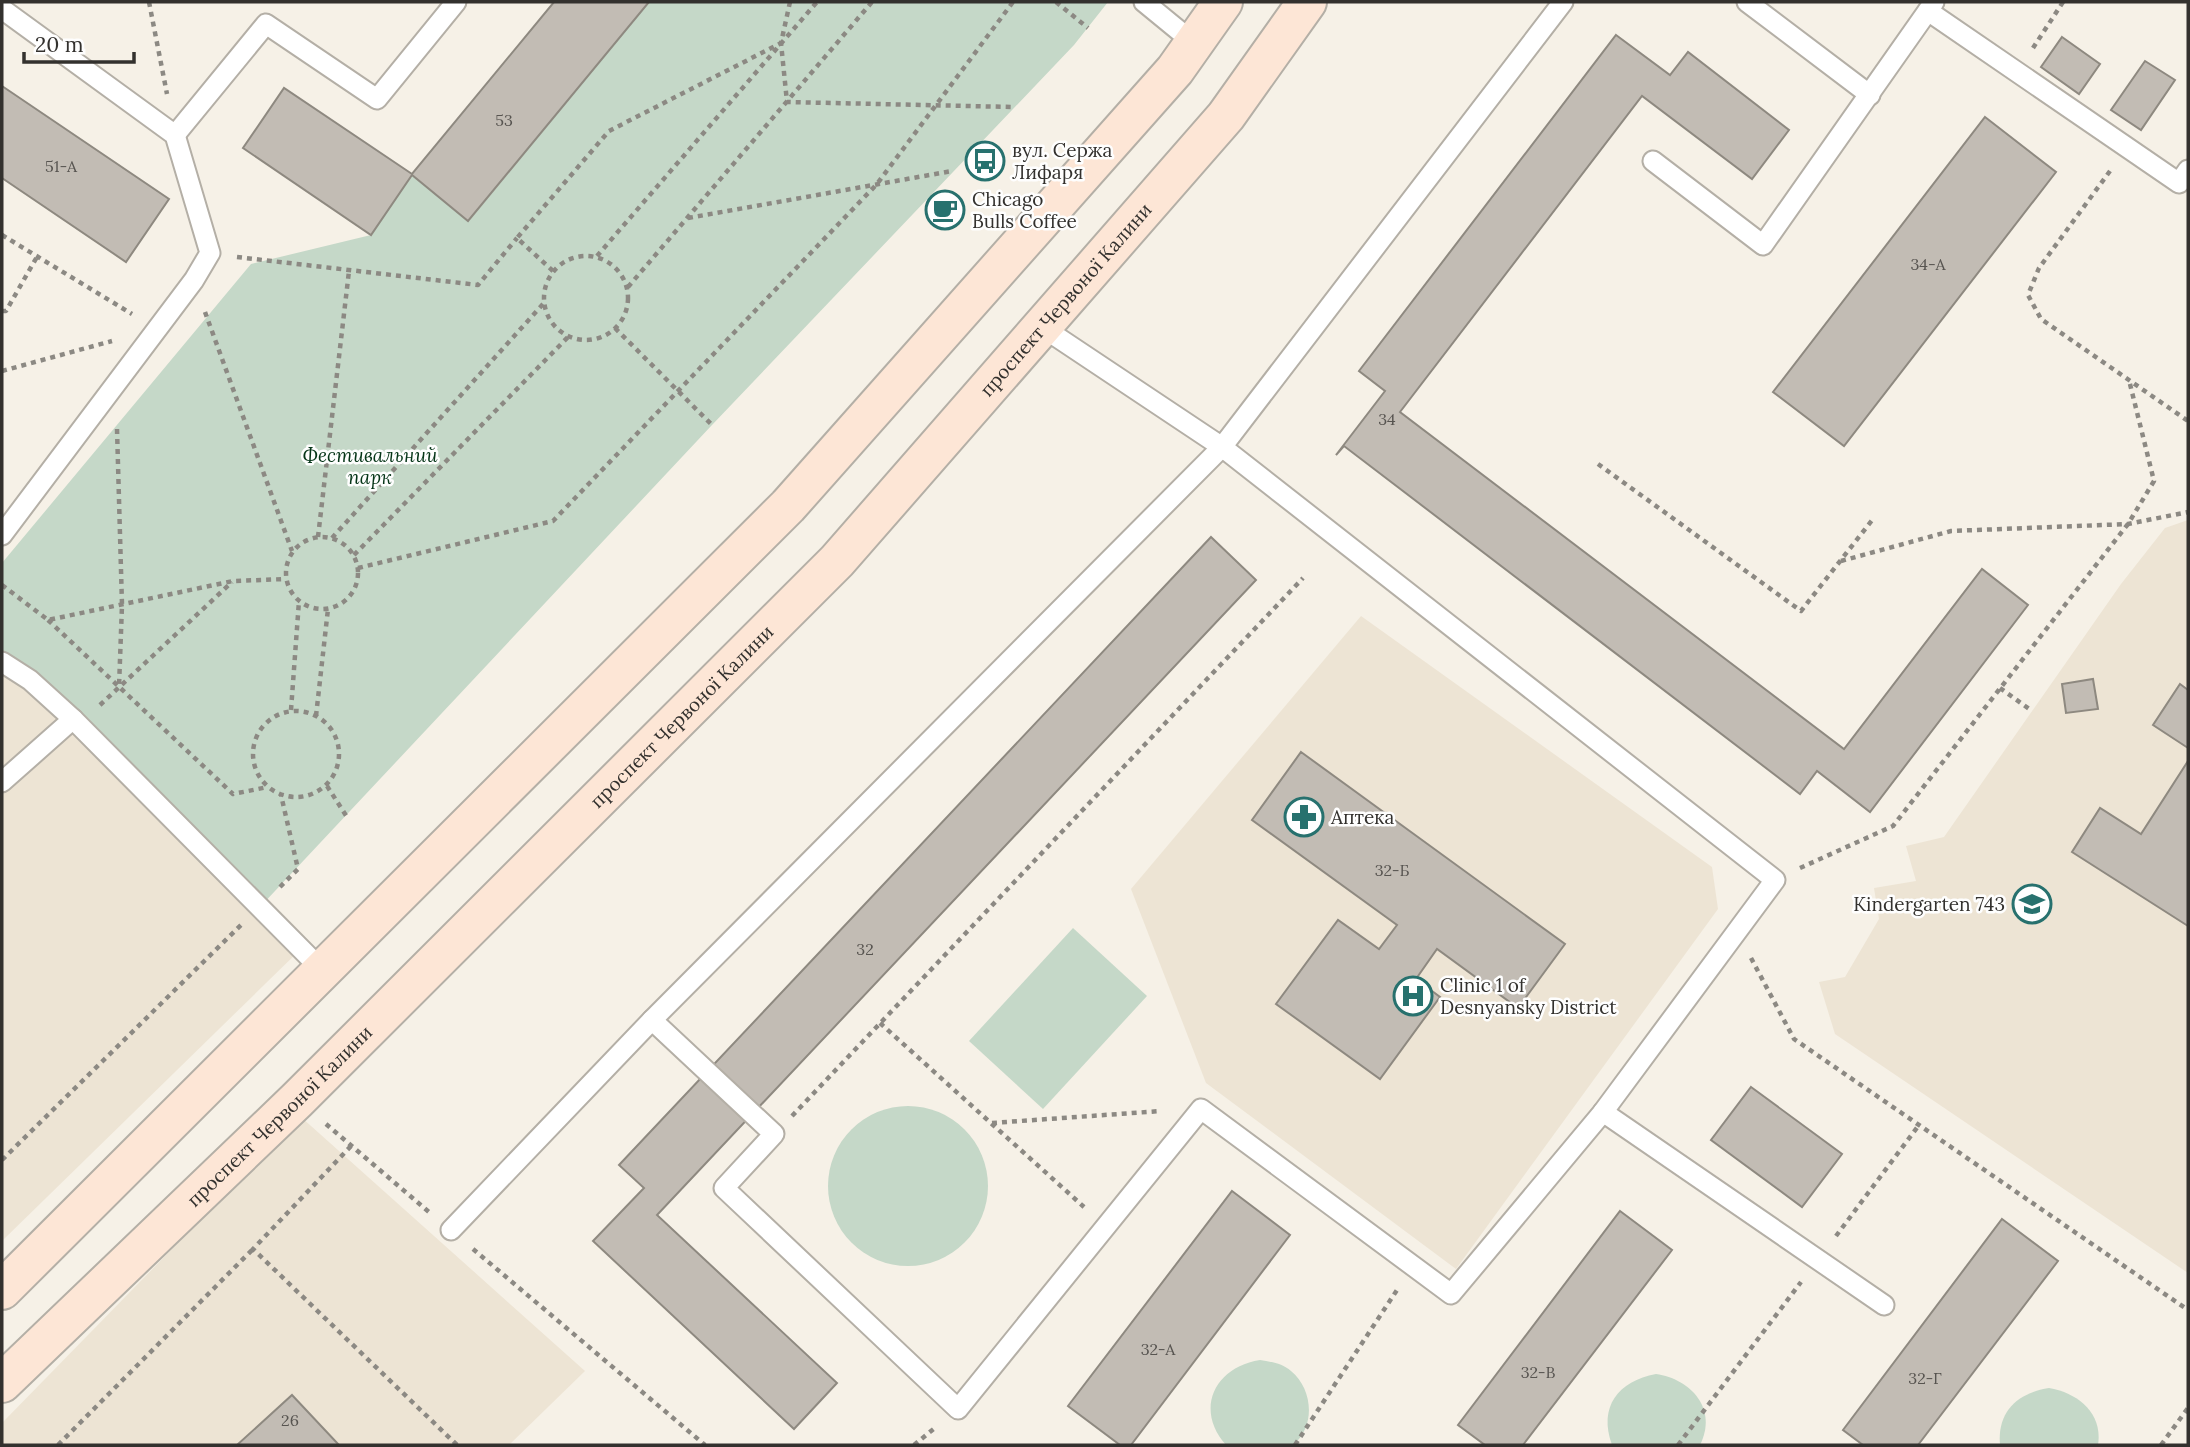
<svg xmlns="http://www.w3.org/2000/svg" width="2190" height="1447" font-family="Lora,serif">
<rect width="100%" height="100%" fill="#f6f1e7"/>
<g fill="#ede4d4">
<polygon points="2188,520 2188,1273 1835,1034 1819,982 1845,977 1879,919 1874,888 1916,881 1906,846 1944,837 2121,584 2165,528"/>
<polygon points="1361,616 1712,867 1718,909 1456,1269 1206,1083 1131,889"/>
<polygon points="2,638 304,946 2,1241"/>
<polygon points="301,1117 585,1371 509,1445 2,1445 2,1423"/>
</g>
<g fill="#c5d8c8">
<polygon points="649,2 1108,2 1074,45 712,425 260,907 2,662 2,563 251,264 371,235 412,174 469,221"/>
<polygon points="1073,928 1147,996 1043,1109 969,1041"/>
<circle cx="908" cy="1186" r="80"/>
<path d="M1260,1360C1271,1362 1282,1363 1291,1371C1313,1389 1316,1426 1293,1445H1226C1194,1409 1215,1367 1260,1360Z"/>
<path d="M1656,1374C1691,1379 1718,1409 1700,1445H1612C1598,1407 1618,1381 1656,1374Z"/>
<path d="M2049,1388C2078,1393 2103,1413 2098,1445H2000C1997,1412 2017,1393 2049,1388Z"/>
</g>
<g fill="#c2bcb4" stroke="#8e8980" stroke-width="2">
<polygon points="554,2 649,2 468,221 412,175 371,235 243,148 284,88 412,174"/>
<polygon points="1616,35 1670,75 1688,52 1789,130 1752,179 1642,96 1400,412 1844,749 1982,569 2028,605 1870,812 1817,771 1800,794 1344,446 1336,455 1385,391 1359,371"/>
<polygon points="2062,37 2100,64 2079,94 2041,67"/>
<polygon points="2145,61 2175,80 2141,130 2111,110"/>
<polygon points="2,86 169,199 126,262 2,178"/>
<polygon points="1985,117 2056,172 1844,446 1773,392"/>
<polygon points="1211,537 1256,580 657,1215 837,1383 794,1429 593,1241 644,1188 619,1165"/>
<polygon points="2093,679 2098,709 2066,713 2062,684"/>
<polygon points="2180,684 2188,690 2188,748 2153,725"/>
<polygon points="1301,752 1565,944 1518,1008 1437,949 1416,979 1440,997 1380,1079 1276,1004 1338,920 1379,949 1397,925 1252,820"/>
<polygon points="2188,761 2188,926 2072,852 2100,808 2141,834"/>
<polygon points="1751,1087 1842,1154 1802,1207 1711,1140"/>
<polygon points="1232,1191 1290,1235 1131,1445 1120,1445 1068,1406"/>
<polygon points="1620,1211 1672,1250 1523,1445 1485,1445 1458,1425"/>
<polygon points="2002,1219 2058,1261 1918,1445 1863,1445 1843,1430"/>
<polygon points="292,1395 339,1445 237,1445"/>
</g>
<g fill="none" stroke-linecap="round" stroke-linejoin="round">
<defs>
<g id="service">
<polyline points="1144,2 1194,43"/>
<polyline points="1747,2 1870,95"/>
<polyline points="2,9 175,135 210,253 194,280 2,535"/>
<polyline points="1928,11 2179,183 2188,170"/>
<polyline points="175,135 266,24 377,99 456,2"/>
<polyline points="1653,161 1763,245 1934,2"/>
<polyline points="2,662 30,680 73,719 323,971"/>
<polyline points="2,782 73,719"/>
<polyline points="652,1020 774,1134 724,1188 958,1409 1201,1109 1451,1294 1603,1112 1775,880 1222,447 1042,327"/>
<polyline points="1603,1112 1884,1305"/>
<polyline points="451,1230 652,1020 1222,447 1563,2"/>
</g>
<g id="secondary">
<polyline points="2,1290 788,506 1175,70 1223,2"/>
<path id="s1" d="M2,1383L297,1100L837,561L1226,116L1307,2"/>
</g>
</defs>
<use href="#service" stroke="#b4afa6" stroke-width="23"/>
<use href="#secondary" stroke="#b4afa6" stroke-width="42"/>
<g stroke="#8c8983" stroke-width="4.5" stroke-dasharray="5 5" stroke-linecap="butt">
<polyline points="149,2 167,94"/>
<polyline points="790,2 781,43 787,102 1014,107"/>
<polyline points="1056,2 1088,28"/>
<polyline points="2033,48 2063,2"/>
<polyline points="2110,171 2039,268 2028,295 2041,319 2188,421"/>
<polyline points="688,218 952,171"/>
<polyline points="2,235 132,314"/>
<circle cx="586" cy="298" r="42"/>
<polyline points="597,256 817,2"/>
<polyline points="237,257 478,285 517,238"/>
<polyline points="553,271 517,238 609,131 781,43"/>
<polyline points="628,287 872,2"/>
<polyline points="2,311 6,311 38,255"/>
<polyline points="205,312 292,551"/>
<polyline points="615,328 712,425"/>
<polyline points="2,371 112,341"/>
<polyline points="117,429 122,605 119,687"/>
<polyline points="1598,464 1801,611 1873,519"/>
<circle cx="322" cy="573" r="36"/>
<polyline points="318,537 349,271"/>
<polyline points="332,538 544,303"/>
<polyline points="354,555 569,336"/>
<polyline points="1841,561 1951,531 2128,524 2188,512"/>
<polyline points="358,568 553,521 877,184 1013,2"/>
<polyline points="2,585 48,620 233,581 286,579"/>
<polyline points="48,620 233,794 268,787"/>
<polyline points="2000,688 2032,711"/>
<polyline points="100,705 232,582"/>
<polyline points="291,710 299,601"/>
<circle cx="296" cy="754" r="43"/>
<polyline points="316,716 328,609"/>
<polyline points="327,786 347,817"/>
<polyline points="1800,868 1893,826 2128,524 2154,481 2129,380"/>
<polyline points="280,887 298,869 281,795"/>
<polyline points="1751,958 1794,1039 2188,1310"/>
<polyline points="880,1023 1084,1207"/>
<polyline points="792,1116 1303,578"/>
<polyline points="992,1123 1161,1111"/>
<polyline points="326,1124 429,1212"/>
<polyline points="351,1146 253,1249 457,1445"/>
<polyline points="2,1160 241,925"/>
<polyline points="1836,1236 1919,1125"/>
<polyline points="473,1249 705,1445"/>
<polyline points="58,1445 253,1249"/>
<polyline points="914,1445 936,1427"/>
<polyline points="1295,1445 1397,1290"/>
<polyline points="1678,1445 1801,1282"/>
<polyline points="2161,1445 2188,1408"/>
</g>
<use href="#service" stroke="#fff" stroke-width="19"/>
<use href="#secondary" stroke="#fde6d6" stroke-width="38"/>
</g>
<defs>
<symbol id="bus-ring" viewBox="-11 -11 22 22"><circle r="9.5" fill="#fefefe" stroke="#27716e" stroke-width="1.5"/><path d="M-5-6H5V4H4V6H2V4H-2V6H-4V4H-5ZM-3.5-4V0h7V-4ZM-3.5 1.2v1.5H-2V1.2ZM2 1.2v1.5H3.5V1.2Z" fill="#27716e"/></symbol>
<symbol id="cafe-ring" viewBox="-11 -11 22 22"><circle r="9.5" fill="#fefefe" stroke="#27716e" stroke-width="1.5"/><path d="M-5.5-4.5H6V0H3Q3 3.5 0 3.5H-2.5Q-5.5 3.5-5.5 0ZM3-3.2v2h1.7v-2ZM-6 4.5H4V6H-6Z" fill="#27716e"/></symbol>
<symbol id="pharmacy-ring" viewBox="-11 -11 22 22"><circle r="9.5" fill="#fefefe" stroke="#27716e" stroke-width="1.5"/><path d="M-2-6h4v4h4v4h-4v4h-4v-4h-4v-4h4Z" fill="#27716e"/></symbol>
<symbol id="school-ring" viewBox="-11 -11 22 22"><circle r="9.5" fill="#fefefe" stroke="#27716e" stroke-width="1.5"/><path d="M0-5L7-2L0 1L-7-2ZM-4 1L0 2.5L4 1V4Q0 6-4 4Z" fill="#27716e"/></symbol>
<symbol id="hospital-ring" viewBox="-11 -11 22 22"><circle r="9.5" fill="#fefefe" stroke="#27716e" stroke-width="1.5"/><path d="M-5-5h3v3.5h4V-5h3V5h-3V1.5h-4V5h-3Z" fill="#27716e"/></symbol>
</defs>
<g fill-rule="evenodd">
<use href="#bus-ring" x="963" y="139" width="44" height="44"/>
<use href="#cafe-ring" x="923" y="188" width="44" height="44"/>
<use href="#pharmacy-ring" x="1282" y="795" width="44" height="44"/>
<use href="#school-ring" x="2010" y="882" width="44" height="44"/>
<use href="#hospital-ring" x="1391" y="974" width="44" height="44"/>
</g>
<g text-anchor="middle" stroke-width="5" stroke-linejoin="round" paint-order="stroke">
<g font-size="16" fill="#575450">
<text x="504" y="126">53</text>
<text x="61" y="172">51-А</text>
<text x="1928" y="270">34-А</text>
<text x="1387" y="425">34</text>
<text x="1392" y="876">32-Б</text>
<text x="865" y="955">32</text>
<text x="1158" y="1355">32-А</text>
<text x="1538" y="1378">32-В</text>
<text x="1925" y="1384">32-Г</text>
<text x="290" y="1426">26</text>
</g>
<g font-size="19" fill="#33312e" stroke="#fefefe" text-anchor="start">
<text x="1012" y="157">вул. Сержа<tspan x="1012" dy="22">Лифаря</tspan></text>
<text x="972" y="206">Chicago<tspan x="972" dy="22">Bulls Coffee</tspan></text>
<text x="1331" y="824">Аптека</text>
<text x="2005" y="911" text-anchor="end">Kindergarten 743</text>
<text x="1440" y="992">Clinic 1 of<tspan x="1440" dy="22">Desnyansky District</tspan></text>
</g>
<g font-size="19" fill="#33312e" stroke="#fefefe">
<text dy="7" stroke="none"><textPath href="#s1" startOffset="1519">проспект Червоної Калини</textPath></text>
<text dy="7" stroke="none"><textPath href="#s1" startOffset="952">проспект Червоної Калини</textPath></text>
<text dy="7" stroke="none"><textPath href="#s1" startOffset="385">проспект Червоної Калини</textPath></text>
</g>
<g font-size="19" font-style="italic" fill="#053517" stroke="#fefefe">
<text x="370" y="462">Фестивальний<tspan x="370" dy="22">парк</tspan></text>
</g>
</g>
<rect width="2190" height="1447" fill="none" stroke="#33312e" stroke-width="7"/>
<path d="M24 52v10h110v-10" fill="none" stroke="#33312e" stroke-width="3.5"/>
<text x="35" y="52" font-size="21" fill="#33312e" stroke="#fefefe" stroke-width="5" paint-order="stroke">20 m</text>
</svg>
